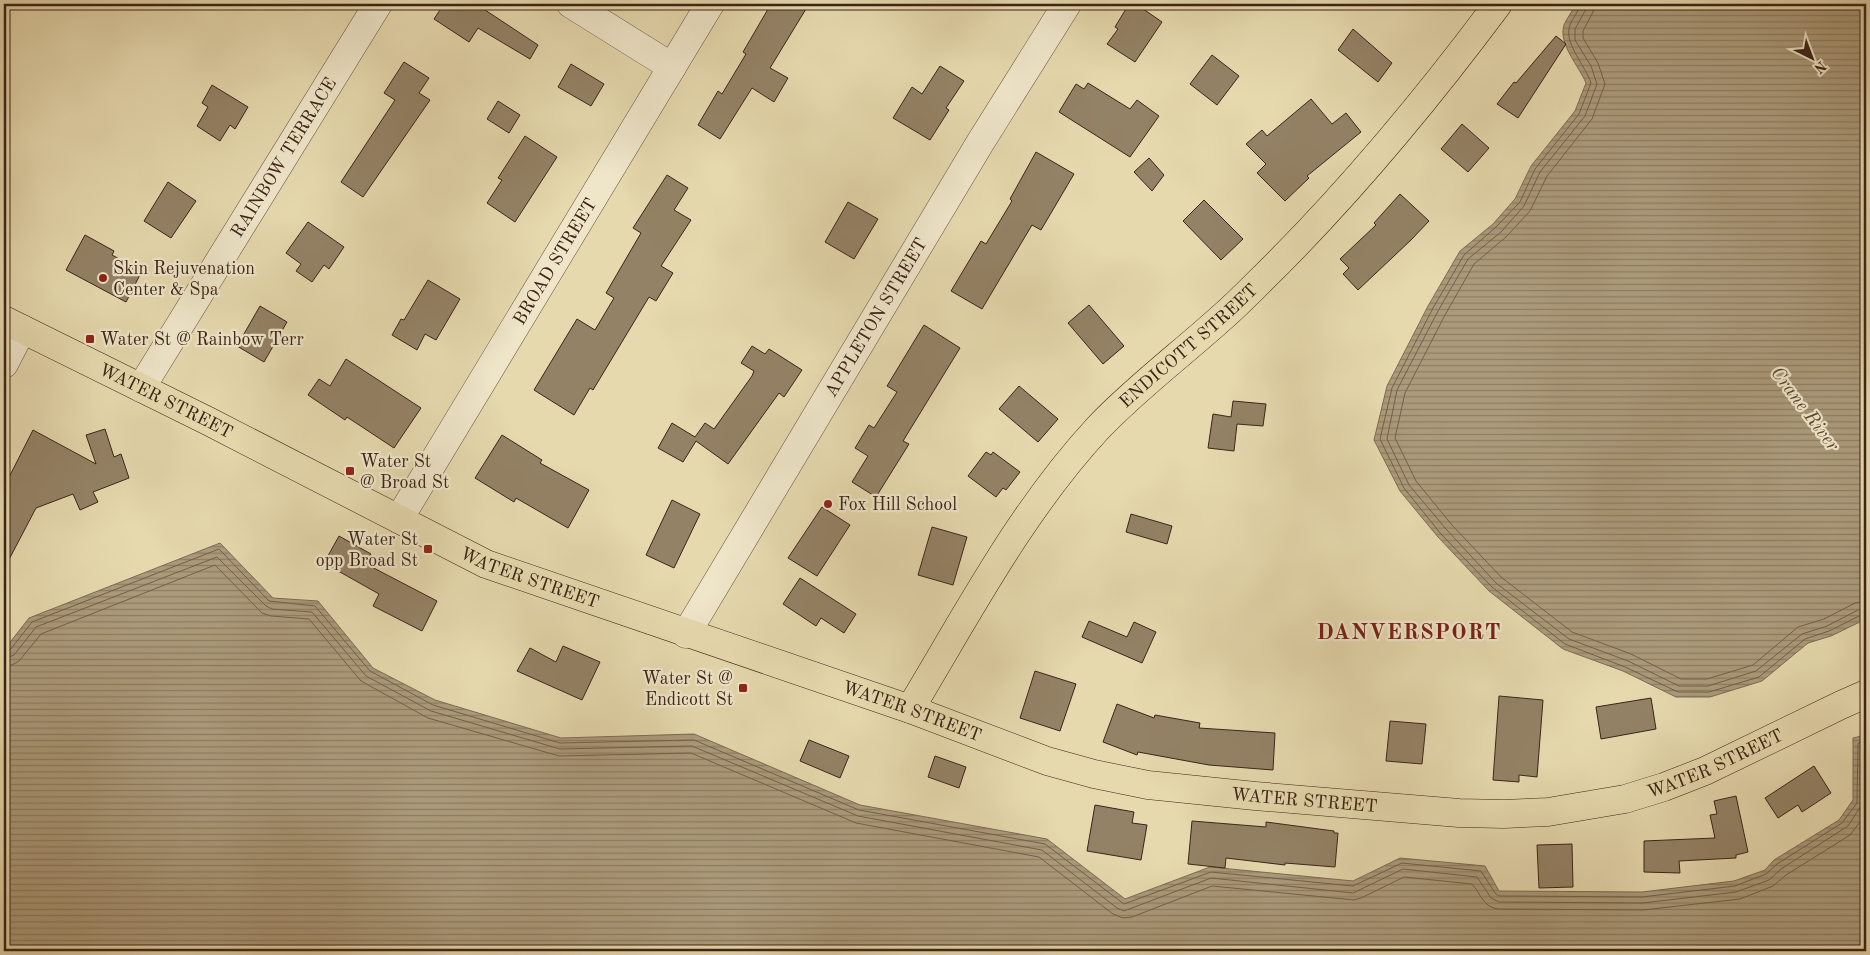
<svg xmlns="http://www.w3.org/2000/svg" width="1870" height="955" font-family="'Old Standard TT',serif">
<defs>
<pattern id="water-rules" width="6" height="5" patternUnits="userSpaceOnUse" patternTransform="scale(1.25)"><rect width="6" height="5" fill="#ac9b7b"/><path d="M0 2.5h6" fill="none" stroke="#8d7e64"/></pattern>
</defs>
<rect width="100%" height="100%" fill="#e6d9ae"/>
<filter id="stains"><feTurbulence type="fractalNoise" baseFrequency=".004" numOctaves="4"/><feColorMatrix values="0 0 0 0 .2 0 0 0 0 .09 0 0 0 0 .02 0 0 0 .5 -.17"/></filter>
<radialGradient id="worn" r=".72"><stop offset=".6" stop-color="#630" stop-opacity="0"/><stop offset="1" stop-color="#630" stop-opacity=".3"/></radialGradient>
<g fill="url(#water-rules)" stroke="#7f6b53">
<path d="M1576,4H1866V619L1831,636L1808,643L1762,681L1710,697H1676L1623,671L1563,649L1489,591L1438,537L1400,491L1374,440L1387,386L1428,306L1460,251L1493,224L1515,199L1531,166L1575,111L1586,83C1579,66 1558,44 1564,25C1567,18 1573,10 1576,4Z"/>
<polygon points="220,543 273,598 318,601 373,668 435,700 561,738 694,734 860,805 1047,839 1125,899 1210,867 1353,881 1400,858 1485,866 1499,891 1642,892 1734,881 1765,870 1774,860 1839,820 1853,800 1853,738 1866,735 1866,951 4,951 4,650 29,618"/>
</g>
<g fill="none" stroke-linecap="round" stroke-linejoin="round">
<g stroke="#746049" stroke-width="1">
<path d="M1580,4C1579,13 1570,20 1569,29C1566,46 1585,65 1591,83L1579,114L1535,169L1520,202L1496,227L1464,255L1433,308L1392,388L1380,439L1404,488L1441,534L1492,587L1565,644L1625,667L1678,692H1709L1759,677L1805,639L1829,631L1859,616L1866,615"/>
<polyline points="1587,4 1585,11 1575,29 1575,40 1591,66 1597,84 1585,116 1540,172 1524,206 1501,232 1468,259 1438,311 1397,390 1387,439 1409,485 1446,529 1496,583 1569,639 1628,661 1679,686 1708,686 1756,671 1802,634 1827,626 1858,610 1866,608"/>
<polyline points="1594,4 1593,12 1583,31 1583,38 1598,63 1605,84 1592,119 1547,176 1530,211 1506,237 1474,264 1445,315 1405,393 1395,438 1416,481 1452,525 1501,577 1572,632 1631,654 1681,679 1707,679 1753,665 1798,627 1824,619 1855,603 1866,601"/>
<polyline points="4,652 10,650 32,622 219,549 269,601 315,606 370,671 433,705 560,743 694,740 859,810 1045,844 1124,904 1211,872 1353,886 1402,863 1481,871 1495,893 1499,896 1642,897 1735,886 1766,874 1777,864 1842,823 1857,803 1858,744 1860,742 1866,740"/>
<polyline points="4,659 14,655 36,627 217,557 266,606 272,609 312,612 366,676 431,711 560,749 692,746 858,816 1042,850 1117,908 1124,911 1211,878 1353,893 1403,869 1477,877 1491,898 1499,902 1643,903 1736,892 1769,880 1781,869 1848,826 1864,801 1864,749 1866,747"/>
<path d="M4,666L12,665L19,661L41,634L215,565L262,613L271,616L309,619L361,681L428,718L559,756L691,753L856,823L1039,857L1113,914L1123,918L1132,917L1212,886L1354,900L1361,898L1404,877L1472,884C1481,894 1483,907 1498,909L1643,910L1740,899L1773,886L1786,875L1850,835L1866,814"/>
</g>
</g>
<g fill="#948266" stroke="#3c2417">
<polygon points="444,4 476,4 538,45 530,59 478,28 469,42 434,19"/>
<polygon points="771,4 809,4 770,68 788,78 774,102 752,88 720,139 698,125 718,91 722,94 746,54 743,52"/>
<polygon points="1129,4 1136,4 1162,22 1135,62 1107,44 1118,29 1115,27"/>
<polygon points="1353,29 1392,63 1378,82 1338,50"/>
<polygon points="1556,36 1566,44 1518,118 1497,104 1514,82 1516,83"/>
<polygon points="1212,55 1239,76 1217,105 1190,84"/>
<polygon points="404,62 429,78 419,93 430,100 363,197 341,182 395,100 384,93"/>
<polygon points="571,64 604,84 591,106 558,87"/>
<polygon points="940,66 964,81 946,108 949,110 930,140 893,118 912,87 922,94"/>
<polygon points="1088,83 1130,109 1137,100 1159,116 1130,157 1059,112 1076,84 1084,89"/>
<polygon points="212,85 248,107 235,129 230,125 220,141 197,126 208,107 202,103"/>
<polygon points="1311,99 1332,124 1346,113 1361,132 1307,176 1309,178 1285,201 1257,173 1266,164 1246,144 1262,130 1267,136"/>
<polygon points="498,101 520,115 509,133 487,119"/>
<polygon points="1462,124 1489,148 1468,172 1441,149"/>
<polygon points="525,136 557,157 515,222 487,203 502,180 498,178"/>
<polygon points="1036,152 1074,174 1041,230 1032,225 982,309 951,291 981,241 986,244 1012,201 1010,199"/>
<polygon points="1149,158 1164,175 1152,191 1134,172"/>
<polygon points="667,175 688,188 674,210 691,220 661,266 673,273 656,301 649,297 593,390 590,388 574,415 534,390 577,319 595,330 614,298 606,293 641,233 633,228"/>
<polygon points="168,182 196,201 171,238 144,221"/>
<polygon points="1400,194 1429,221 1411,240 1358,290 1343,274 1349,268 1340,259 1376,225 1374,223"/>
<polygon points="1204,200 1243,239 1221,260 1183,221"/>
<polygon points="848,202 878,219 854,259 825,242"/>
<polygon points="308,222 344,247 329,269 324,265 312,282 296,271 301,264 286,253"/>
<polygon points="85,235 114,251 112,255 142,271 126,302 66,270"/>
<polygon points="428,280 460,299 436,340 425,334 417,350 392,335 401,319 404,320"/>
<polygon points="1089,305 1124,346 1103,364 1068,323"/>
<polygon points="260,306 287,322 264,362 237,346"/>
<polygon points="924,325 960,348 903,441 909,444 876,497 852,482 868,456 855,448 869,425 874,428 897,392 887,386"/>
<polygon points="752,346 765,354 769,349 802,370 784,397 779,393 728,464 696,441 683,462 658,448 672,423 695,437 705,423 714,429 752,376 754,371 741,363"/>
<polygon points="346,359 421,408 394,448 347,417 345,420 308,395 319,379 330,386"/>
<polygon points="1019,386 1058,419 1038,442 999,409"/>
<polygon points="1233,401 1266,404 1263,426 1237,424 1234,451 1208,448 1213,414 1231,417"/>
<polygon points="105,429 114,457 121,454 129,478 93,492 98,502 80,510 73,494 36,508 4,569 4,487 33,430 96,464 86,435"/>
<polygon points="502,435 542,460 540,463 589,490 568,528 516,498 514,502 475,478"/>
<polygon points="986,452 991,455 993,452 1020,472 1006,490 1003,488 996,497 968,476"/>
<polygon points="672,500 700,514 674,568 646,555"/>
<polygon points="822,507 850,525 817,576 788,558"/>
<polygon points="1131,514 1172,526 1167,544 1126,532"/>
<polygon points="932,527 967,537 953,585 918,575"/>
<polygon points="339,536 371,554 366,564 437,601 422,631 373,606 379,594 324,563"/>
<polygon points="800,578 856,614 844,633 821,618 816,626 783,604"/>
<polygon points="1089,621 1127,637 1134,622 1156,632 1142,663 1082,637"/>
<polygon points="563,646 600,662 582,700 517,671 530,648 556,662"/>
<polygon points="1035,671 1076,684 1060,731 1020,718"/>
<polygon points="1499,696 1543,700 1537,777 1519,775 1519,782 1493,780"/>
<polygon points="1651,698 1656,729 1601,739 1596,707"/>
<polygon points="1117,704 1154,718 1155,715 1200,723 1199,728 1275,733 1273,770 1209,765 1138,752 1137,755 1103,742"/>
<polygon points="1390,721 1426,724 1422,764 1386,761"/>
<polygon points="809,740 849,756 840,778 800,761"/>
<polygon points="935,756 966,767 959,788 928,777"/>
<polygon points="1814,766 1831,793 1802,812 1798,805 1778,818 1765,798"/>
<polygon points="1736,796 1748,852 1736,855 1736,858 1679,861 1680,873 1644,872 1644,841 1715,838 1710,815 1717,814 1714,801"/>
<polygon points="1095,805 1134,812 1132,823 1147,825 1141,860 1087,851"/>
<polygon points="1192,821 1266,827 1266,822 1334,831 1334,833 1338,833 1335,867 1285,863 1285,865 1226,858 1225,868 1188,864"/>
<polygon points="1572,844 1573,887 1539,888 1537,845"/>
</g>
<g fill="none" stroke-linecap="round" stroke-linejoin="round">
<defs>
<g id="minor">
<polyline points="571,4 672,67"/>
<polyline points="4,364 22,329"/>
<path id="s1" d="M141,388L378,4"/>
<path id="s2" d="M399,519L710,4"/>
<path id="s3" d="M686,634L980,143L1067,4"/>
</g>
<g id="major">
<path id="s4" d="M4,320L208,421L486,564L910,709L1047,761L1094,774L1148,785L1255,796L1459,813L1504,814L1548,812L1625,799L1664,787L1705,771L1841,705L1866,694"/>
<path id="s5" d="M910,709C968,613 1021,511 1098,428C1135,389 1179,356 1219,320C1233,308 1246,295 1259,282C1347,196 1425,102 1498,4"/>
</g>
</defs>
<use href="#minor" stroke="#66513d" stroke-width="29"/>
<use href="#major" stroke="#3c2417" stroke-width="29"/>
<use href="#minor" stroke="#efe6ca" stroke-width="28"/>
<use href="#major" stroke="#e6d9ae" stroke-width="28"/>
</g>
<g fill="#8f2418" stroke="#efe6ca" stroke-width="2">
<circle cx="103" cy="278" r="5"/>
<rect x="85" y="334" width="10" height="10" rx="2.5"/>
<rect x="345" y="466" width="10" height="10" rx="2.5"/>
<circle cx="828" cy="504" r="5"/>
<rect x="423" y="544" width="10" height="10" rx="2.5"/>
<rect x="738" y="683" width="10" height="10" rx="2.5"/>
</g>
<g text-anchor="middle" stroke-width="4.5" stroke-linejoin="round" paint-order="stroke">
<g font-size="18" fill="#3c2417" stroke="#efe6ca">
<text dy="6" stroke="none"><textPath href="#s1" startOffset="271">RAINBOW TERRACE</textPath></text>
<text dy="6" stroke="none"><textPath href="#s2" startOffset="301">BROAD STREET</textPath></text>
<text dy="6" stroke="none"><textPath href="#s3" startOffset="369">APPLETON STREET</textPath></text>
<text dy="6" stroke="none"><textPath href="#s5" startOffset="461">ENDICOTT STREET</textPath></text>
<text dy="6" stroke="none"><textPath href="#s4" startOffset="181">WATER STREET</textPath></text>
<text dy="6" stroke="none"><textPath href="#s4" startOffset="586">WATER STREET</textPath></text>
<text dy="6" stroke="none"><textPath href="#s4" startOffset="991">WATER STREET</textPath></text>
<text dy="6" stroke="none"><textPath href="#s4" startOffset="1815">WATER STREET</textPath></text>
<text dy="6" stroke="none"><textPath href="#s4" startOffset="1396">WATER STREET</textPath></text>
</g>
<g font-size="18" fill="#3c2417" stroke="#efe6ca" text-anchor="start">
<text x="113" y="274">Skin Rejuvenation<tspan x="113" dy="21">Center &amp; Spa</tspan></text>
<text x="100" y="345">Water St @ Rainbow Terr</text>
<text x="360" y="467">Water St<tspan x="360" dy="21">@ Broad St</tspan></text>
<text x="838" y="510">Fox Hill School</text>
<text x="418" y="545" text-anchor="end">Water St<tspan x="418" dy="21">opp Broad St</tspan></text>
<text x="733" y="684" text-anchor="end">Water St @<tspan x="733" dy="21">Endicott St</tspan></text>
</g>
<g font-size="19" font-style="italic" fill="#5e4835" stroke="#efe6ca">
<text transform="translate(1806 408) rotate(53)" y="7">Crane River</text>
</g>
<g font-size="22" font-weight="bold" letter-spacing="1" fill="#7a1f14" stroke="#efe6ca">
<text x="1409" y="639">DANVERSPORT</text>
</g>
</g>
<rect width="1870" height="955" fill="none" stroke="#e6d9ae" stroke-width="20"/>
<rect x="5" y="5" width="1860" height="945" fill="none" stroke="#3c2417" stroke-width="2.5"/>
<rect x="10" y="10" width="1850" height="935" fill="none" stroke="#3c2417"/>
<g transform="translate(1812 58) rotate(138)" stroke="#efe6ca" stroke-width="4" paint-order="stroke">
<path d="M0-4L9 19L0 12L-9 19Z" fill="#3c2417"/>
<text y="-8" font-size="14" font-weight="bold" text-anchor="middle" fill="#3c2417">N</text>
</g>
<rect width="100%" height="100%" filter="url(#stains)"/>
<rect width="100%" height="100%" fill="url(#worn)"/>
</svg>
